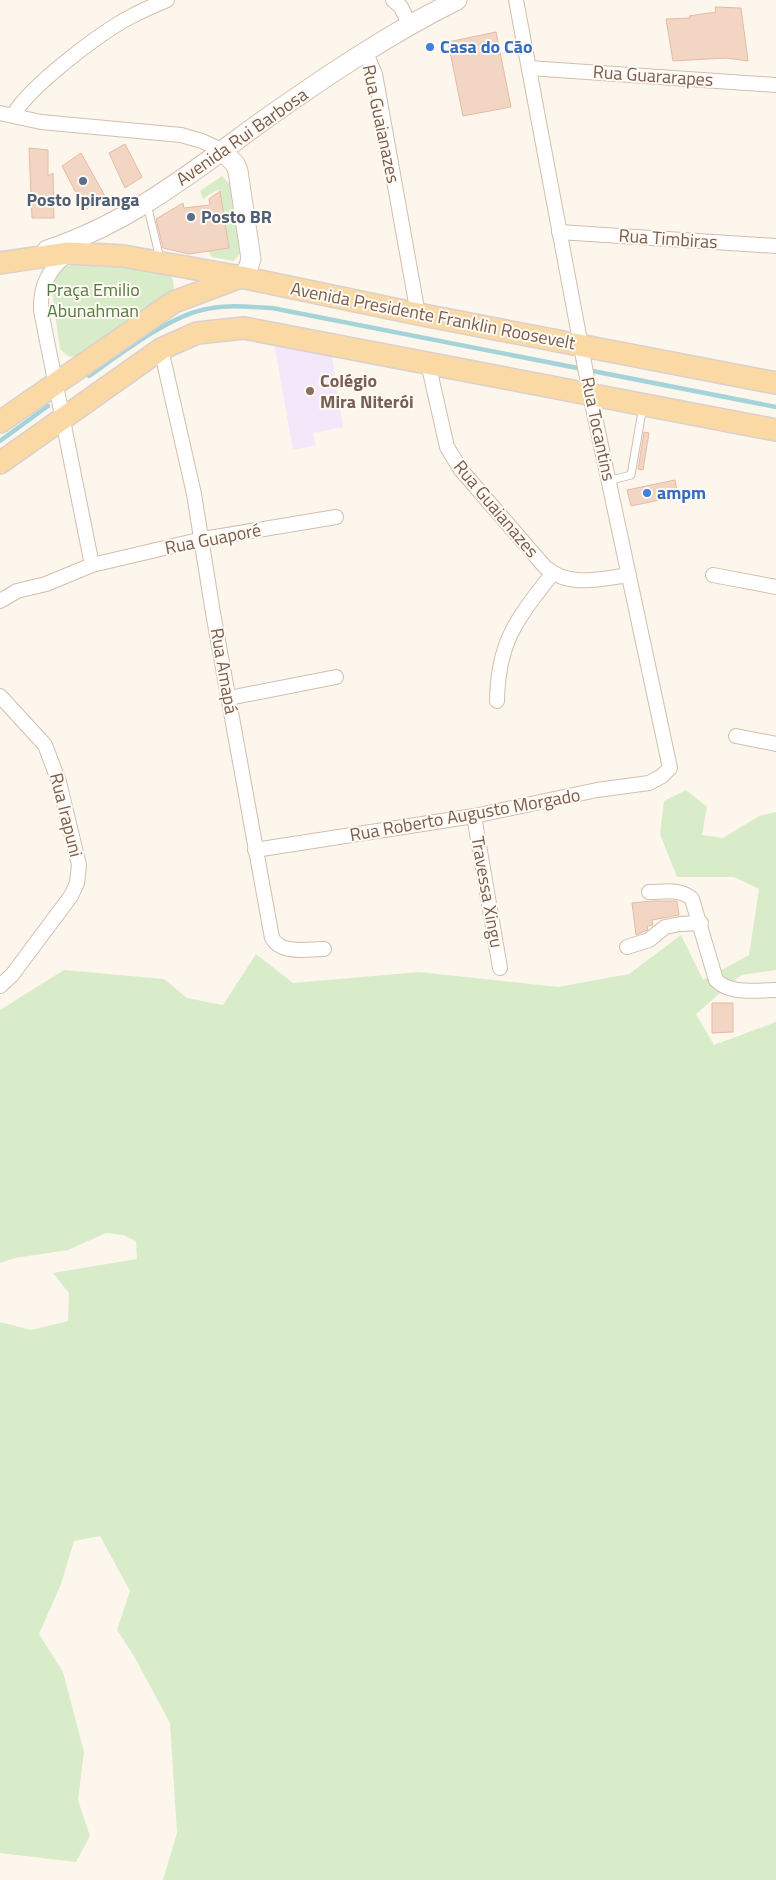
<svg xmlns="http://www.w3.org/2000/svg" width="776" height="1880" font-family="'Titillium Web',sans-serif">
<rect width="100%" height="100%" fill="#fdf6ec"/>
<polygon fill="#f3e8fa" points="274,343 332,355 343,427 313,433 316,445 293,450"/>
<g fill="#d8ecc9">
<polygon points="222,176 231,185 241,251 234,261 212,257 208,251 229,247 220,190 215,191 203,199 200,191"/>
<path d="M102,261L169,273C174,280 175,286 172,294L78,357L68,356L60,349L52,292C56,260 75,263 102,261Z"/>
<polygon points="686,790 707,807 702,835 723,838 759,816 776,812 776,970 741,975 696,1014 714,1045 776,1022 776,1880 163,1880 177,1833 170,1723 134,1656 117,1630 130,1591 100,1536 74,1541 61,1584 39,1634 63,1672 84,1752 78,1800 90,1836 76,1862 0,1853 0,1322 31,1330 68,1321 69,1293 53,1273 137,1259 136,1241 123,1235 106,1233 68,1250 15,1258 0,1263 0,1010 64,970 164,979 187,998 223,1005 256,954 293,983 419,972 558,987 629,974 681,935 703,980 749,955 759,889 734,877 677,877 660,834 664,801"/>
</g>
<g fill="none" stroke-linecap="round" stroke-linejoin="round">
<g stroke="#a5d3da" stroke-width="4.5">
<path d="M89,376C119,355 167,318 202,310C225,304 248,307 272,308L776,407"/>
<polyline points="0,441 48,406"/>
</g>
</g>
<g fill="#f3d5c3" stroke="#e6bba3">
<polygon points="715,7 741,8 748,61 726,58 673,61 666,19 690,18 689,16 716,12"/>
<polygon points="496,32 511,107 463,116 448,42"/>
<polygon points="125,144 142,177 125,188 109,153"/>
<polygon points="29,148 48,150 48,176 53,173 54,218 32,218"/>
<polygon points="81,153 105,196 85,210 62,166"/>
<polygon points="220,191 229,248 189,254 163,248 156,219 183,203 184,208 210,205 209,199"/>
<polygon points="644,432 649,433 643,470 638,469"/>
<polygon points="675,480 678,496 631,506 627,490"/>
<polygon points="653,901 677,901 679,915 652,920 653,925 647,926 648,930 636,935 632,903"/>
<polygon points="712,1003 733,1003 733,1032 712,1033"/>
</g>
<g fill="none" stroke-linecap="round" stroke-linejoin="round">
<defs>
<g id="service">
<polyline points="147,204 160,259"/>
<polyline points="608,481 631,475 643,406"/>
</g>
<g id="minor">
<polyline points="393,0 401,7 409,24"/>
<polyline points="365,51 375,74 418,314"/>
<polyline points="529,68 776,85"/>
<polyline points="0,113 41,122 181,135 202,141 223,151"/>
<path d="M14,114C30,86 101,32 132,16C143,10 155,5 167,0"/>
<polyline points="559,232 776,246"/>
<path d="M68,254C48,270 40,286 41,311L92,565"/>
<path d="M161,349L194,494L213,613L272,938C282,955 307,949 324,949"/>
<path d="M428,363L447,447L461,470L545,567C569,588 600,579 629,575"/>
<polyline points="713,575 776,587"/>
<polyline points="0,601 17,591 46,584 92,565 203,539 336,517"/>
<polyline points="0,696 45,745 59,782 79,865 77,883 71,896 12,975 0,986"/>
<polyline points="229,698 336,677"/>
<path d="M497,701C498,641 517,619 552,574"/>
<polyline points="736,736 776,744"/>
<polyline points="474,816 500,968"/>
<polyline points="255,850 474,816 597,790 649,783 662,776 670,768 590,394 516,0"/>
<path d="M649,892C664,892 681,888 692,899L716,980C730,995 756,990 776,990"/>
<polyline points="627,947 649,940 665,927 680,924 701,923"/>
</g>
<g id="secondary">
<polyline points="223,151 235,164 238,171 251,259 248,269 241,277"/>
<path d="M47,250C130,223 195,170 264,120C326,76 389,34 457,0"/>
</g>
<g id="primary">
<polyline points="0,263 68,253 123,256 241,277 418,314 776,383"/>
<polyline points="0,422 174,302 238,278"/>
<polyline points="0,463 161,349 197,333 244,328 776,430"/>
</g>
</defs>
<use href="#service" stroke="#d1beb0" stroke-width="9"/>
<use href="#minor" stroke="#d1beb0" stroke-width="16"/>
<use href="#secondary" stroke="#d6c0b0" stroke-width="21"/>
<use href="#primary" stroke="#dad1cd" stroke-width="24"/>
<use href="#service" stroke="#fff" stroke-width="7"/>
<use href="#minor" stroke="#fff" stroke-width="14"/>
<use href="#secondary" stroke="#fff" stroke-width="19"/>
<use href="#primary" stroke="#fbd9a5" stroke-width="21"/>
</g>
<g fill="#3f7fe0" stroke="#fffaf3" stroke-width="2">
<circle cx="430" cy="47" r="5"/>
<circle cx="647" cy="493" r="5"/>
</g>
<g fill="#5c6f8a" stroke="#fffaf3" stroke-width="2">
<circle cx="83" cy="181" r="5"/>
<circle cx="191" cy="217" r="5"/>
</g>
<circle fill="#8d6e63" stroke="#fffaf3" stroke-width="2" cx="310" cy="391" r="5"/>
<g text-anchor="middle" stroke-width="4" stroke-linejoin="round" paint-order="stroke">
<g font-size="18" font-weight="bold" fill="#366cbe" stroke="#fffaf3" text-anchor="start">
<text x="440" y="53">Casa do Cão</text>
<text x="657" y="499">ampm</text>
</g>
<g font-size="18" fill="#7a5c4d" stroke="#fffaf3">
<text transform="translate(653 76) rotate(4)" y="6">Rua Guararapes</text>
<text transform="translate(381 124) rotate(78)" y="6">Rua Guaianazes</text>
<text transform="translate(242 137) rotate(-35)" y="6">Avenida Rui Barbosa</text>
<text transform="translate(668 239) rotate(4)" y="6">Rua Timbiras</text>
<text transform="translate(433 316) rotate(11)" y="6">Avenida Presidente Franklin Roosevelt</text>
<text transform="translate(598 429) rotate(78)" y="6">Rua Tocantins</text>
<text transform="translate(496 509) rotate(50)" y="6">Rua Guaianazes</text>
<text transform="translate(213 539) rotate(-11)" y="6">Rua Guaporé</text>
<text transform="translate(224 671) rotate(80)" y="6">Rua Amapá</text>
<text transform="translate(66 815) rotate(76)" y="6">Rua Irapuni</text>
<text transform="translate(465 815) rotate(-10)" y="6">Rua Roberto Augusto Morgado</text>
<text transform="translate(487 892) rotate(80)" y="6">Travessa Xingu</text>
</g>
<g font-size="18" font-weight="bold" fill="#4e5e75" stroke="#fffaf3">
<text x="83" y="206">Posto Ipiranga</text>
<text x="201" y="223" text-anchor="start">Posto BR</text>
</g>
<g font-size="18" fill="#537a41" stroke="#fffaf3">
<text x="93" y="296">Praça Emilio<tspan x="93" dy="21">Abunahman</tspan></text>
</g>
<g font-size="18" font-weight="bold" fill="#785e54" stroke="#fffaf3" text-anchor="start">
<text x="320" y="387">Colégio<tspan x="320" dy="21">Mira Niterói</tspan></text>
</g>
</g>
</svg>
